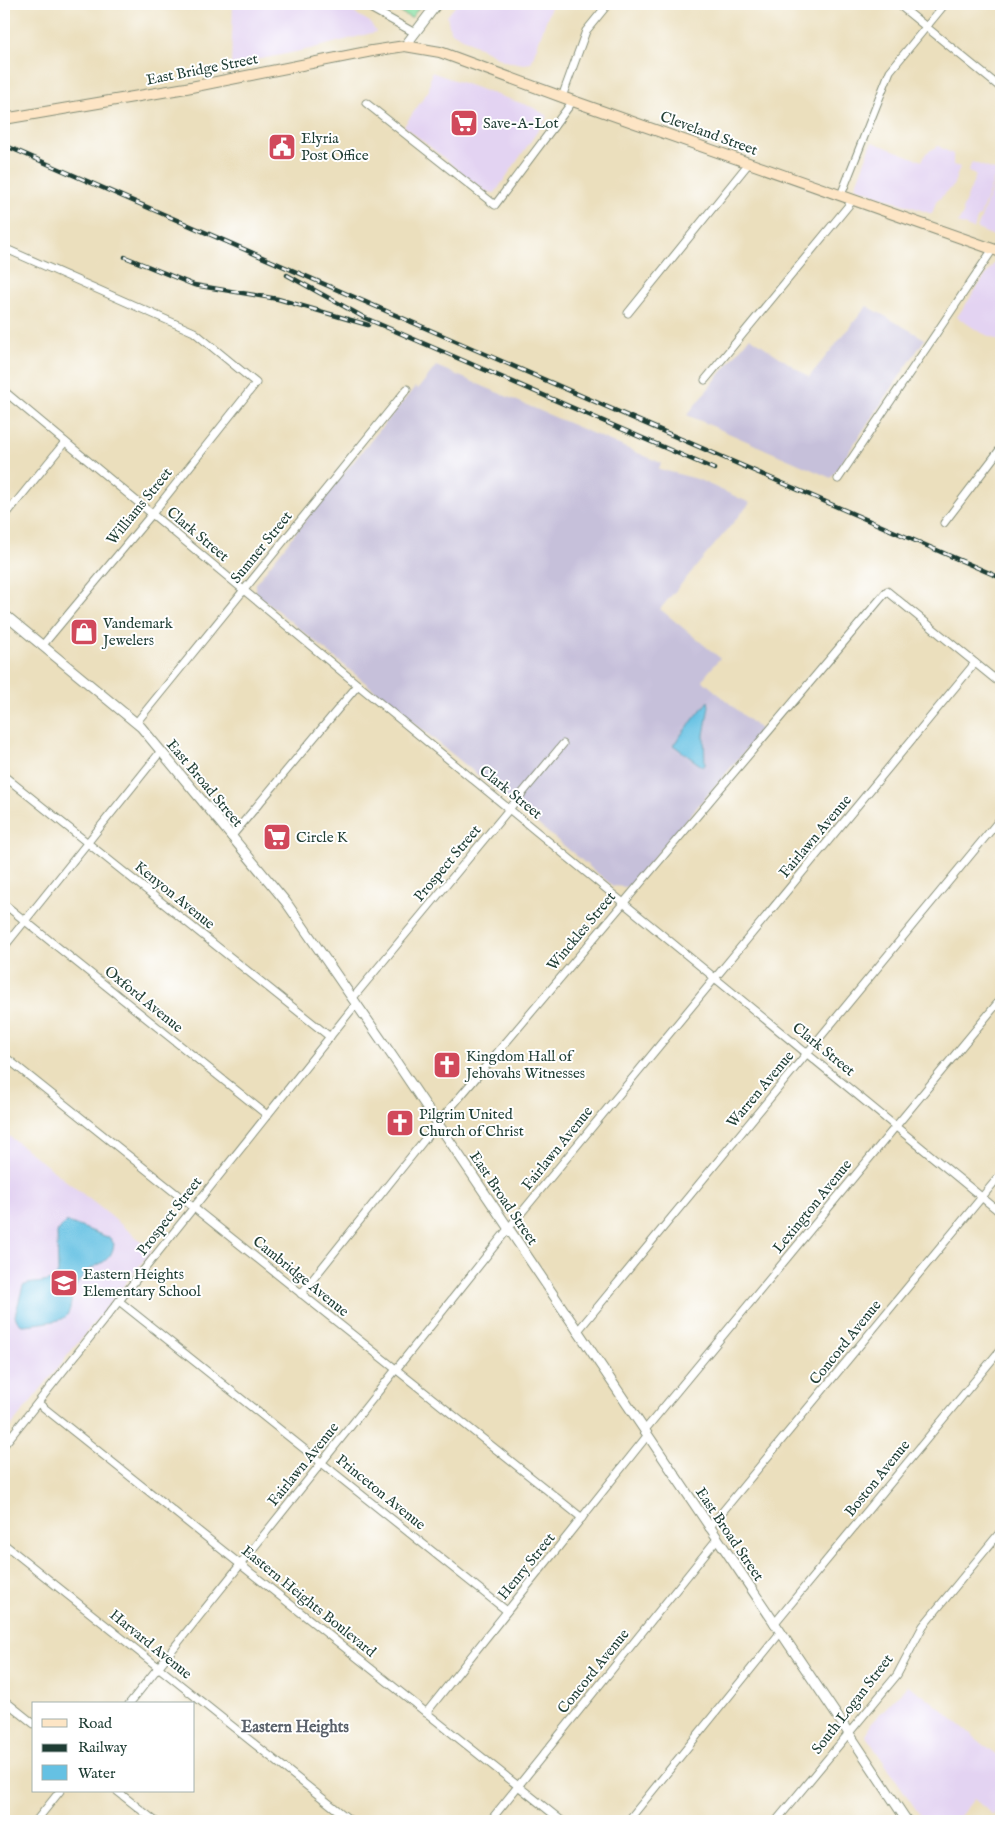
<svg xmlns="http://www.w3.org/2000/svg" width="1005" height="1825" font-family="'IM FELL English',serif">
<rect width="100%" height="100%" fill="#fff"/>
<filter id="ink" filterUnits="userSpaceOnUse"><feTurbulence type="fractalNoise" baseFrequency=".02" numOctaves="2"/><feDisplacementMap in="SourceGraphic" scale="10" xChannelSelector="R" yChannelSelector="G"/><feConvolveMatrix kernelMatrix="1 2 1 2 8 2 1 2 1" color-interpolation-filters="sRGB"/></filter>
<filter id="wash" filterUnits="userSpaceOnUse"><feTurbulence type="fractalNoise" baseFrequency=".0096" numOctaves="4" result="noise"/><feDisplacementMap in="SourceGraphic" scale="20" xChannelSelector="R" yChannelSelector="G"/><feGaussianBlur stdDeviation="1.12" result="paint"/><feColorMatrix in="noise" values="0 0 0 0 0 0 0 0 0 0 0 0 0 0 0 0 0 1.4 0 .05"/><feComposite in="paint" operator="in"/></filter>
<g filter="url(#wash)">
<rect width="100%" height="100%" fill="#ebdfbd"/>
<g fill="#e3d3f2">
<polygon points="233,4 339,4 370,22 376,32 310,49 231,65"/>
<polygon points="457,4 552,4 531,63 524,64 505,61 450,31 447,16"/>
<polygon points="431,72 532,107 548,116 495,193 485,191 404,126 429,90"/>
<polygon points="872,142 922,161 926,153 938,146 953,154 953,165 960,167 953,186 936,202 932,214 855,187"/>
<polygon points="972,162 997,171 982,211 980,217 978,216 974,229 958,223 964,211 962,210 976,175 968,172"/>
<polygon points="1000,181 1001,182 1001,239 977,229 993,185"/>
<polygon points="995,262 1001,264 1001,342 978,331 957,317"/>
<polygon points="4,1132 102,1209 152,1250 4,1435"/>
<polygon points="908,1685 931,1701 1001,1759 1001,1805 993,1815 974,1799 956,1821 924,1821 866,1736 870,1724"/>
</g>
<g fill="#c6c0da">
<polygon points="867,306 925,339 831,478 687,415 750,337 809,377"/>
<polygon points="436,366 661,463 659,469 697,479 750,503 660,609 720,658 702,680 762,731 633,882 626,887 613,886 256,593 256,583 308,517 415,387 418,389"/>
</g>
<polygon fill="#89e0a4" stroke="#548e6c" points="385,4 422,4 411,18"/>
<g fill="#65c1e3" stroke="#427f8c">
<polygon points="708,701 709,706 704,735 705,765 703,767 673,745"/>
<path d="M68,1222L110,1238L114,1244C111,1266 94,1262 83,1276C79,1281 75,1287 73,1293C70,1301 72,1312 64,1318C61,1321 28,1325 22,1325L18,1322L15,1316L23,1286C34,1280 52,1286 58,1273L57,1232L65,1223Z"/>
</g>
</g>
<g filter="url(#ink)">
<g fill="none" stroke-linecap="round" stroke-linejoin="round">
<defs>
<g id="minor">
<polyline points="363,4 415,33"/>
<polyline points="898,4 1001,88"/>
<polyline points="562,97 586,31 608,4"/>
<polyline points="366,103 495,205 573,101"/>
<polyline points="841,195 890,71 945,4"/>
<polyline points="4,248 194,332 256,383 152,514 42,646"/>
<polyline points="628,313 749,163"/>
<polyline points="705,380 853,200"/>
<polyline points="4,391 358,685 1001,1213"/>
<polyline points="838,479 993,249"/>
<polyline points="4,517 65,442"/>
<polyline points="944,523 1001,448"/>
<polyline points="136,723 407,389"/>
<polyline points="4,776 330,1037"/>
<polyline points="231,837 358,685"/>
<polyline points="4,904 267,1115"/>
<polyline points="4,947 161,751"/>
<polyline points="352,999 563,744"/>
<polyline points="4,1056 582,1518"/>
<polyline points="301,1294 437,1124 887,591 1001,684"/>
<polyline points="119,1301 507,1611"/>
<polyline points="577,1332 1001,818"/>
<polyline points="38,1403 562,1821"/>
<polyline points="644,1431 1001,999"/>
<polyline points="4,1445 356,1004"/>
<polyline points="709,1528 1001,1174"/>
<polyline points="4,1544 351,1821"/>
<polyline points="774,1624 1001,1349"/>
<polyline points="4,1700 34,1724"/>
<polyline points="129,1704 508,1229 975,663"/>
<polyline points="426,1713 647,1436"/>
<polyline points="117,1791 155,1821"/>
<polyline points="36,1821 60,1791"/>
<polyline points="490,1821 717,1539"/>
<polyline points="628,1821 780,1633"/>
<polyline points="776,1821 897,1675 923,1626 1001,1531"/>
</g>
<g id="tertiary">
<polyline points="405,46 437,4"/>
<polyline points="4,614 141,727 286,902 393,1057 848,1732 907,1821"/>
</g>
<polyline id="secondary" points="4,119 186,88 372,51 405,46 440,52 573,101 1001,252"/>
</defs>
<use href="#minor" stroke="#858e78" stroke-width="9"/>
<use href="#tertiary" stroke="#858e78" stroke-width="11"/>
<use href="#secondary" stroke="#858e78" stroke-width="12"/>
<use href="#minor" stroke="#fff" stroke-width="7"/>
<use href="#tertiary" stroke="#fff" stroke-width="9"/>
<use href="#secondary" stroke="#fde5c5" stroke-width="10"/>
<defs>
<g id="rail">
<polyline points="4,145 1001,578"/>
<polyline points="125,257 194,285 278,299 368,325"/>
<polyline points="287,275 365,318 714,469"/>
</g>
</defs>
<use href="#rail" stroke="#1f3d34" stroke-width="4.5"/>
<use href="#rail" stroke="#fff" stroke-width="2.5" stroke-dasharray="8" stroke-linecap="butt"/>
</g>
</g>
<defs>
<symbol id="supermarket-square" viewBox="-11 -11 22 22"><rect x="-9" y="-9" width="18" height="18" rx="4" fill="#d1495b" stroke="#fff"/><path d="M-6-5.5h2.5l.6 2H6L4.5 2H-2.5L-4.4-4H-6ZM-1.5 3.2a1.3 1.3 0 1 0 .1 0ZM3 3.2a1.3 1.3 0 1 0 .1 0Z" fill="#fff"/></symbol>
<symbol id="civic-square" viewBox="-11 -11 22 22"><rect x="-9" y="-9" width="18" height="18" rx="4" fill="#d1495b" stroke="#fff"/><path d="M-.6-6.5H3V-4.5H.6V-3L4-1V1h2V6H-6V1h2V-1L-.6-3ZM-1.2 2.5V6h2.4V2.5Z" fill="#fff"/></symbol>
<symbol id="shop-square" viewBox="-11 -11 22 22"><rect x="-9" y="-9" width="18" height="18" rx="4" fill="#d1495b" stroke="#fff"/><path d="M-5-2.5h2.3a2.7 3.5 0 0 1 5.4 0H5L5.5 6h-11ZM-1.5-2.5h3a1.5 2.3 0 0 0-3 0Z" fill="#fff"/></symbol>
<symbol id="church-square" viewBox="-11 -11 22 22"><rect x="-9" y="-9" width="18" height="18" rx="4" fill="#d1495b" stroke="#fff"/><path d="M-1.2-6h2.4v3.5h3.3v2.4h-3.3V6h-2.4V-.1h-3.3v-2.4h3.3Z" fill="#fff"/></symbol>
<symbol id="school-square" viewBox="-11 -11 22 22"><rect x="-9" y="-9" width="18" height="18" rx="4" fill="#d1495b" stroke="#fff"/><path d="M0-5L7-2L0 1L-7-2ZM-4 1L0 2.5L4 1V4Q0 6-4 4Z" fill="#fff"/></symbol>
</defs>
<g fill-rule="evenodd">
<use href="#supermarket-square" x="448" y="107" width="32" height="32"/>
<use href="#civic-square" x="266" y="131" width="32" height="32"/>
<use href="#shop-square" x="68" y="616" width="32" height="32"/>
<use href="#supermarket-square" x="261" y="821" width="32" height="32"/>
<use href="#church-square" x="431" y="1049" width="32" height="32"/>
<use href="#church-square" x="384" y="1107" width="32" height="32"/>
<use href="#school-square" x="48" y="1267" width="32" height="32"/>
</g>
<g text-anchor="middle" stroke-width="4" stroke-linejoin="round" paint-order="stroke">
<g font-size="15" fill="#1f3d34" stroke="#fff">
<text transform="translate(202 69) rotate(-11)" y="5">East Bridge Street</text>
<text transform="translate(709 133) rotate(20)" y="5">Cleveland Street</text>
<text transform="translate(139 506) rotate(-51)" y="5">Williams Street</text>
<text transform="translate(198 534) rotate(40)" y="5">Clark Street</text>
<text transform="translate(261 547) rotate(-51)" y="5">Sumner Street</text>
<text transform="translate(205 783) rotate(50)" y="5">East Broad Street</text>
<text transform="translate(511 792) rotate(39)" y="5">Clark Street</text>
<text transform="translate(815 836) rotate(-50)" y="5">Fairlawn Avenue</text>
<text transform="translate(447 863) rotate(-50)" y="5">Prospect Street</text>
<text transform="translate(175 895) rotate(39)" y="5">Kenyon Avenue</text>
<text transform="translate(581 931) rotate(-50)" y="5">Winckles Street</text>
<text transform="translate(144 999) rotate(39)" y="5">Oxford Avenue</text>
<text transform="translate(824 1049) rotate(39)" y="5">Clark Street</text>
<text transform="translate(760 1089) rotate(-50)" y="5">Warren Avenue</text>
<text transform="translate(557 1148) rotate(-51)" y="5">Fairlawn Avenue</text>
<text transform="translate(504 1198) rotate(56)" y="5">East Broad Street</text>
<text transform="translate(812 1206) rotate(-51)" y="5">Lexington Avenue</text>
<text transform="translate(169 1216) rotate(-52)" y="5">Prospect Street</text>
<text transform="translate(301 1276) rotate(39)" y="5">Cambridge Avenue</text>
<text transform="translate(845 1342) rotate(-51)" y="5">Concord Avenue</text>
<text transform="translate(303 1464) rotate(-51)" y="5">Fairlawn Avenue</text>
<text transform="translate(877 1478) rotate(-51)" y="5">Boston Avenue</text>
<text transform="translate(381 1492) rotate(39)" y="5">Princeton Avenue</text>
<text transform="translate(730 1534) rotate(56)" y="5">East Broad Street</text>
<text transform="translate(526 1566) rotate(-51)" y="5">Henry Street</text>
<text transform="translate(309 1601) rotate(39)" y="5">Eastern Heights Boulevard</text>
<text transform="translate(151 1644) rotate(39)" y="5">Harvard Avenue</text>
<text transform="translate(593 1671) rotate(-51)" y="5">Concord Avenue</text>
<text transform="translate(852 1704) rotate(-52)" y="5">South Logan Street</text>
</g>
<g font-size="15" fill="#1f3d34" stroke="#fff" text-anchor="start">
<text x="483" y="128">Save-A-Lot</text>
<text x="301" y="143">Elyria<tspan x="301" dy="17">Post Office</tspan></text>
<text x="103" y="628">Vandemark<tspan x="103" dy="17">Jewelers</tspan></text>
<text x="296" y="842">Circle K</text>
<text x="466" y="1061">Kingdom Hall of<tspan x="466" dy="17">Jehovahs Witnesses</tspan></text>
<text x="419" y="1119">Pilgrim United<tspan x="419" dy="17">Church of Christ</tspan></text>
<text x="83" y="1279">Eastern Heights<tspan x="83" dy="17">Elementary School</tspan></text>
</g>
<g font-size="16" font-weight="bold" fill="#5a616a" stroke="#fff">
<text x="295" y="1732">Eastern Heights</text>
</g>
</g>
<rect width="1005" height="1825" fill="none" stroke="#fff" stroke-width="20"/>
<rect x="32" y="1702" width="162" height="90" fill="#ffffff" stroke="#a5b1ae"/>
<rect x="42" y="1719" width="25" height="8" fill="#fde5c5" stroke="#a5b1ae"/>
<text x="78" y="1728" font-size="15" fill="#1f3d34">Road</text>
<rect x="42" y="1744" width="25" height="8" fill="#1f3d34" stroke="#a5b1ae"/>
<text x="78" y="1752" font-size="15" fill="#1f3d34">Railway</text>
<rect x="42" y="1765" width="25" height="15" fill="#65c1e3" stroke="#a5b1ae"/>
<text x="78" y="1778" font-size="15" fill="#1f3d34">Water</text>
</svg>
